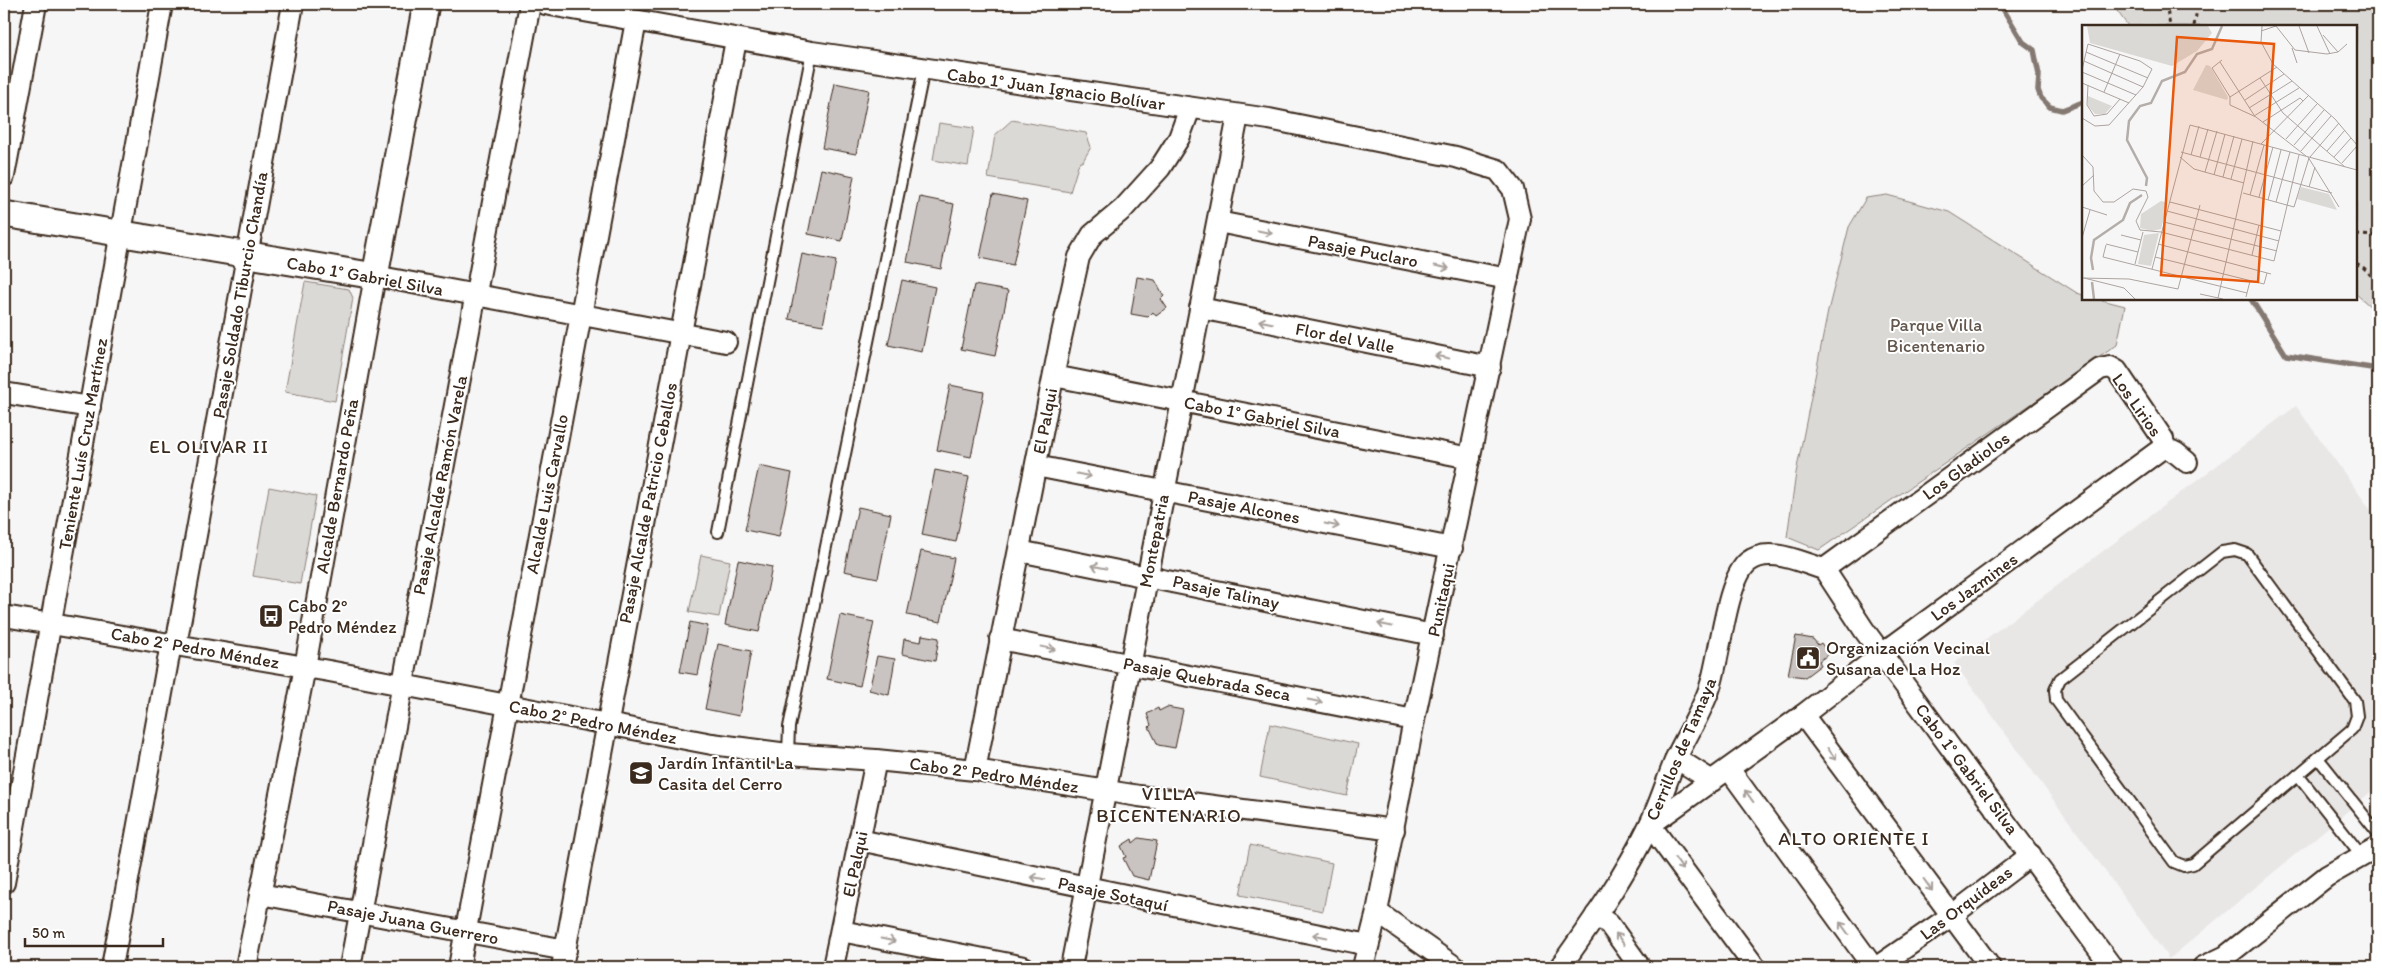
<svg xmlns="http://www.w3.org/2000/svg" width="2382" height="971" font-family="Itim,sans-serif">
<rect width="100%" height="100%" fill="#f7f6f6"/>
<filter id="ink" filterUnits="userSpaceOnUse"><feTurbulence type="fractalNoise" baseFrequency=".02" numOctaves="2"/><feDisplacementMap in="SourceGraphic" scale="10" xChannelSelector="R" yChannelSelector="G"/><feConvolveMatrix kernelMatrix="1 2 1 2 8 2 1 2 1" color-interpolation-filters="sRGB"/></filter>
<g filter="url(#ink)">
<polygon fill="#e9e7e6" points="2296,406 2378,520 2378,786 2169,959 1954,663"/>
<g fill="#dbd9d6" stroke="#8b827a">
<polygon points="2112,4 2378,4 2378,313 2356,294 2356,26 2128,26"/>
<polygon points="1012,120 1086,133 1091,147 1083,161 1079,163 1070,192 988,178 995,135"/>
<polygon points="939,123 974,128 968,166 933,160"/>
<polygon points="1887,195 1949,212 2077,293 2083,295 2083,299 2098,299 2125,306 2117,345 1819,550 1787,537 1796,473 1828,311 1849,227 1866,198"/>
<polygon points="305,282 349,289 353,298 335,401 285,392"/>
<polygon points="269,487 316,496 300,584 253,576"/>
<polygon points="701,555 730,561 719,617 689,612"/>
<polygon points="1270,724 1358,744 1347,796 1260,777"/>
<polygon points="1250,845 1332,863 1323,911 1240,895"/>
</g>
<g fill="none" stroke-linecap="round" stroke-linejoin="round">
<g stroke="#847972" stroke-width="5.5">
<polyline points="2000,4 2023,42 2034,50 2039,75 2038,90 2041,98 2050,107 2062,110 2083,102"/>
<polyline points="2251,299 2286,355 2378,369"/>
</g>
</g>
<g fill="#c9c3c1" stroke="#3b2a1e">
<polygon points="835,83 869,90 856,154 822,148"/>
<polygon points="821,169 854,176 842,241 808,234"/>
<polygon points="993,194 1027,201 1013,265 980,258"/>
<polygon points="920,197 954,204 941,269 907,262"/>
<polygon points="802,254 836,261 823,325 789,319"/>
<polygon points="1137,277 1155,280 1164,296 1161,299 1167,308 1156,316 1153,312 1148,317 1131,314"/>
<polygon points="902,280 935,287 922,352 888,345"/>
<polygon points="974,285 1008,291 995,356 961,349"/>
<polygon points="950,385 984,392 971,457 937,450"/>
<polygon points="759,466 792,473 779,537 745,530"/>
<polygon points="935,470 969,477 956,542 922,535"/>
<polygon points="858,507 891,514 878,578 844,571"/>
<polygon points="921,551 954,558 941,622 907,615"/>
<polygon points="738,560 772,567 759,632 725,625"/>
<polygon points="840,615 874,622 860,686 827,679"/>
<polygon points="690,622 708,626 698,675 680,672"/>
<polygon points="922,635 939,638 935,661 902,654 904,639 921,642"/>
<polygon points="1796,636 1813,639 1818,645 1821,643 1829,654 1819,661 1821,665 1805,677 1788,675"/>
<polygon points="718,644 751,651 739,716 705,709"/>
<polygon points="877,656 895,659 889,695 869,690"/>
<polygon points="1167,707 1183,710 1175,748 1158,745 1149,727 1151,725 1147,714 1158,708 1159,711"/>
<polygon points="1139,838 1157,841 1149,880 1132,876 1123,858 1126,857 1121,846 1132,839 1133,843"/>
</g>
<g fill="none" stroke-linecap="round" stroke-linejoin="round">
<defs>
<g id="service">
<polyline points="718,532 812,52"/>
<polygon points="2235,550 2247,554 2355,701 2357,716 2352,729 2193,864 2184,866 2174,862 2056,700 2055,690 2060,679 2222,552"/>
<polyline points="788,754 789,727 924,69"/>
<polyline points="2318,758 2378,833"/>
<polyline points="2298,775 2362,856"/>
</g>
<g id="minor">
<polyline points="545,4 812,52 1269,119 1456,157 1498,170 1513,189 1520,219 1414,720 1377,912 1363,967"/>
<polyline points="4,176 36,4"/>
<polyline points="1218,222 1508,279"/>
<polyline points="1200,308 1490,367"/>
<polyline points="1054,376 1470,458"/>
<polyline points="4,393 90,407"/>
<polyline points="2164,447 2176,453 2187,462"/>
<polyline points="1036,466 1452,548"/>
<polyline points="1019,551 1433,635"/>
<polyline points="1824,569 1864,630 2112,967"/>
<polyline points="1824,569 2100,369 2110,367 2117,371 2163,439 2164,447"/>
<polyline points="4,616 329,671 712,744 788,754 876,760 975,770 1139,796 1394,830"/>
<polyline points="1000,639 1414,720"/>
<polyline points="176,645 293,4"/>
<polyline points="1803,715 1990,967"/>
<polyline points="1676,758 1712,781"/>
<polyline points="1729,769 1873,967"/>
<polyline points="975,770 1061,338 1079,257 1092,235 1123,209 1160,168 1179,138 1190,108"/>
<polyline points="1650,825 1803,715 1882,654 2164,447"/>
<polyline points="1650,825 1755,967"/>
<polyline points="859,840 1368,945"/>
<polyline points="4,883 162,4"/>
<polyline points="260,894 566,950"/>
<polyline points="1377,912 1455,967"/>
<polyline points="1596,915 1609,924 1640,967"/>
<polyline points="841,931 1024,967"/>
<polyline points="112,967 171,644"/>
<polyline points="246,967 305,667 375,276 726,342"/>
<polyline points="350,967 530,4"/>
<polyline points="459,967 636,21"/>
<polyline points="562,967 736,40"/>
<polyline points="833,967 876,760"/>
<polyline points="1071,967 1238,116"/>
<path d="M1560,967C1592,922 1625,876 1649,826C1660,804 1667,779 1677,756C1688,733 1702,711 1710,687C1720,658 1726,580 1748,562C1769,545 1802,563 1824,569"/>
<polyline points="1877,967 1951,916 2031,855"/>
<polyline points="2203,967 2226,956 2327,876 2378,847"/>
</g>
<polyline id="tertiary" points="4,214 375,276 426,4"/>
</defs>
<use href="#service" stroke="#3b2a1e" stroke-width="14"/>
<use href="#minor" stroke="#3b2a1e" stroke-width="24"/>
<use href="#tertiary" stroke="#3b2a1e" stroke-width="29"/>
<g stroke="#3b2a1e" stroke-width="3" stroke-dasharray="4 4" stroke-linecap="butt">
<polyline points="2166,4 2170,26"/>
<polyline points="2194,26 2198,4"/>
<polyline points="2356,235 2378,236"/>
<polyline points="2356,263 2364,268 2378,283"/>
</g>
<use href="#service" stroke="#fff" stroke-width="10"/>
<use href="#minor" stroke="#fff" stroke-width="20"/>
<use href="#tertiary" stroke="#fff" stroke-width="25"/>
</g>
<defs><path id="oneway-shaft" d="M-6 0H5M1.5-3L5.5 0L1.5 3" fill="none" stroke-width="1.6" stroke-linecap="round" stroke-linejoin="round" transform="scale(1.25)"/></defs>
<g stroke="#a79f9a">
<use href="#oneway-shaft" transform="translate(1265 232) rotate(11)"/>
<use href="#oneway-shaft" transform="translate(1442 267) rotate(11)"/>
<use href="#oneway-shaft" transform="translate(1266 322) rotate(-169)"/>
<use href="#oneway-shaft" transform="translate(1442 357) rotate(-169)"/>
<use href="#oneway-shaft" transform="translate(1084 475) rotate(11)"/>
<use href="#oneway-shaft" transform="translate(1332 525) rotate(11)"/>
<use href="#oneway-shaft" transform="translate(1099 567) rotate(-169)"/>
<use href="#oneway-shaft" transform="translate(1385 625) rotate(-168)"/>
<use href="#oneway-shaft" transform="translate(1048 648) rotate(11)"/>
<use href="#oneway-shaft" transform="translate(1315 701) rotate(11)"/>
<use href="#oneway-shaft" transform="translate(1832 754) rotate(54)"/>
<use href="#oneway-shaft" transform="translate(1749 796) rotate(-126)"/>
<use href="#oneway-shaft" transform="translate(1679 864) rotate(54)"/>
<use href="#oneway-shaft" transform="translate(1038 878) rotate(-168)"/>
<use href="#oneway-shaft" transform="translate(1928 885) rotate(54)"/>
<use href="#oneway-shaft" transform="translate(1844 928) rotate(-126)"/>
<use href="#oneway-shaft" transform="translate(1320 936) rotate(-169)"/>
<use href="#oneway-shaft" transform="translate(1620 939) rotate(-126)"/>
<use href="#oneway-shaft" transform="translate(888 940) rotate(11)"/>
</g>
</g>
<defs>
<symbol id="bus-square" viewBox="-11 -11 22 22"><rect x="-9" y="-9" width="18" height="18" rx="4" fill="#3b2a1e" stroke="#fff"/><path d="M-5-6H5V4H4V6H2V4H-2V6H-4V4H-5ZM-3.5-4V0h7V-4ZM-3.5 1.2v1.5H-2V1.2ZM2 1.2v1.5H3.5V1.2Z" fill="#fff"/></symbol>
<symbol id="civic-square" viewBox="-11 -11 22 22"><rect x="-9" y="-9" width="18" height="18" rx="4" fill="#3b2a1e" stroke="#fff"/><path d="M-.6-6.5H3V-4.5H.6V-3L4-1V1h2V6H-6V1h2V-1L-.6-3ZM-1.2 2.5V6h2.4V2.5Z" fill="#fff"/></symbol>
<symbol id="school-square" viewBox="-11 -11 22 22"><rect x="-9" y="-9" width="18" height="18" rx="4" fill="#3b2a1e" stroke="#fff"/><path d="M0-5L7-2L0 1L-7-2ZM-4 1L0 2.5L4 1V4Q0 6-4 4Z" fill="#fff"/></symbol>
</defs>
<g fill-rule="evenodd">
<use href="#bus-square" x="257" y="602" width="28" height="28"/>
<use href="#civic-square" x="1794" y="644" width="28" height="28"/>
<use href="#school-square" x="627" y="759" width="28" height="28"/>
</g>
<g text-anchor="middle" stroke-width="4" stroke-linejoin="round" paint-order="stroke">
<g font-size="18" fill="#3b2a1e" stroke="#fff">
<text transform="translate(1056 89) rotate(8)" y="6">Cabo 1° Juan Ignacio Bolívar</text>
<text transform="translate(1363 251) rotate(11)" y="6">Pasaje Puclaro</text>
<text transform="translate(365 276) rotate(10)" y="6">Cabo 1° Gabriel Silva</text>
<text transform="translate(240 295) rotate(-80)" y="6">Pasaje Soldado Tiburcio Chandía</text>
<text transform="translate(1345 338) rotate(11)" y="6">Flor del Valle</text>
<text transform="translate(2137 405) rotate(55)" y="6">Los Lirios</text>
<text transform="translate(1262 417) rotate(11)" y="6">Cabo 1° Gabriel Silva</text>
<text transform="translate(1045 421) rotate(-79)" y="6">El Palqui</text>
<text transform="translate(83 444) rotate(-80)" y="6">Teniente Luís Cruz Martínez</text>
<text transform="translate(1966 466) rotate(-36)" y="6">Los Gladiolos</text>
<text transform="translate(440 485) rotate(-79)" y="6">Pasaje Alcalde Ramón Varela</text>
<text transform="translate(337 486) rotate(-80)" y="6">Alcalde Bernardo Peña</text>
<text transform="translate(547 494) rotate(-79)" y="6">Alcalde Luis Carvallo</text>
<text transform="translate(648 503) rotate(-79)" y="6">Pasaje Alcalde Patricio Ceballos</text>
<text transform="translate(1244 507) rotate(11)" y="6">Pasaje Alcones</text>
<text transform="translate(1154 541) rotate(-79)" y="6">Montepatria</text>
<text transform="translate(1974 587) rotate(-36)" y="6">Los Jazmines</text>
<text transform="translate(1226 592) rotate(12)" y="6">Pasaje Talinay</text>
<text transform="translate(1441 600) rotate(-78)" y="6">Punitaqui</text>
<text transform="translate(195 648) rotate(10)" y="6">Cabo 2° Pedro Méndez</text>
<text transform="translate(1207 679) rotate(11)" y="6">Pasaje Quebrada Seca</text>
<text transform="translate(593 722) rotate(11)" y="6">Cabo 2° Pedro Méndez</text>
<text transform="translate(1681 749) rotate(-67)" y="6">Cerrillos de Tamaya</text>
<text transform="translate(1967 769) rotate(53)" y="6">Cabo 1° Gabriel Silva</text>
<text transform="translate(994 775) rotate(8)" y="6">Cabo 2° Pedro Méndez</text>
<text transform="translate(855 864) rotate(-78)" y="6">El Palqui</text>
<text transform="translate(1113 894) rotate(12)" y="6">Pasaje Sotaquí</text>
<text transform="translate(1966 903) rotate(-37)" y="6">Las Orquídeas</text>
<text transform="translate(413 922) rotate(11)" y="6">Pasaje Juana Guerrero</text>
</g>
<g font-size="18" fill="#63564c" stroke="#fff">
<text x="1936" y="331">Parque Villa<tspan x="1936" dy="21">Bicentenario</tspan></text>
</g>
<g font-size="18" fill="#3b2a1e" stroke="#fff" text-anchor="start">
<text x="288" y="612">Cabo 2º<tspan x="288" dy="21">Pedro Méndez</tspan></text>
<text x="1826" y="654">Organización Vecinal<tspan x="1826" dy="21">Susana de La Hoz</tspan></text>
<text x="658" y="769">Jardín Infantil La<tspan x="658" dy="21">Casita del Cerro</tspan></text>
</g>
<g font-size="19" letter-spacing="1" fill="#3b2a1e" stroke="#fff">
<text x="209" y="453">EL OLIVAR II</text>
<text x="1169" y="800">VILLA<tspan x="1169" dy="22">BICENTENARIO</tspan></text>
<text x="1854" y="845">ALTO ORIENTE I</text>
</g>
</g>
<g transform="translate(2082 25)">
<rect width="275" height="275" fill="#f7f6f6"/>
<path d="M5,1H126L130,8L115,26L90,41L8,18ZM124,40L128,41L146,72L145,75L111,65ZM6,71L30,81L23,89H13L6,81ZM219,162L247,169L255,185L215,174ZM79,176L83,177L84,185L79,204L70,206L58,203L59,189ZM77,208L69,241L56,239L62,210Z" fill="#dbd9d6"/>
<path fill="none" stroke="#b4aeaa" stroke-width="2.5" d="M64,161L65,153L45,115L47,96L58,81L69,78L80,56L103,47L115,29L130,24L140,1M11,245L9,233L12,215L41,195L48,178L60,170M10,257L12,274"/>
<path fill="none" stroke="#aca4a0" stroke-width="1" d="M180,1L179,17L191,39L253,94L275,120M194,1L213,25L245,29L256,27L265,19M217,1L227,28M235,1L248,29M179,6L194,1M241,10L256,27M210,23L215,38M4,27L66,53M140,35L130,43L148,72M2,36L61,62M138,37L172,90M0,45L6,19L58,36L70,44L61,62L27,100L13,101L0,93M0,47L54,70M178,53L201,88L263,142M0,58L47,78M6,60L5,80L12,91L25,89L38,74M22,67L38,29M148,72V80L174,92L224,131M148,72L195,42M163,75L202,49M167,83L210,56M172,91L217,63M181,97L218,73L221,76M204,114L235,79M179,119L226,71M212,120L242,85M219,126L249,91M245,126L263,105M99,127L250,168M0,130L11,142L12,166L21,177H32L51,164L64,166L66,172L54,196L58,205L79,207L192,236L217,130M109,130L117,101M98,132L112,144L162,158M118,132L126,104M226,132L257,182M228,132L257,98M252,132L269,113M260,138L275,121M123,147L135,106M132,150L143,109M141,152L152,111M149,154L160,114M0,161L12,150M227,162L233,142M161,168L212,182L227,133M168,170L182,120M177,172L191,122M186,175L199,125M88,177L199,206M194,177L208,127M0,182L25,190M85,186L197,216M82,197L195,226M39,210L59,215M0,213L8,185M24,219L56,227M76,219L144,237M24,220L21,232L165,268M170,230L177,200M73,232L182,259L185,248M144,237L189,249M53,239L61,207M70,244L108,100L275,145M0,253L47,254L96,264L118,180M2,253L42,263L53,274M118,269L141,274M164,272L168,256M136,273L171,116"/>
<path fill="#e8590c" fill-opacity="0.15" stroke="#e8590c" stroke-width="2.5" d="M95,12L192,19L176,257L79,250Z"/>
<rect width="275" height="275" fill="none" stroke="#3b2a1e" stroke-width="2.5"/>
</g>
<rect width="2382" height="971" fill="none" stroke="#fff" stroke-width="20"/>
<rect x="10" y="10" width="2362" height="951" fill="none" stroke="#3b2a1e" stroke-width="2" filter="url(#ink)"/>
<path d="M25 938v8h138v-8" fill="none" stroke="#3b2a1e" stroke-width="2.5"/>
<text x="32" y="938" font-size="15" fill="#3b2a1e" stroke="#ffffff" stroke-width="4" paint-order="stroke">50 m</text>
</svg>
